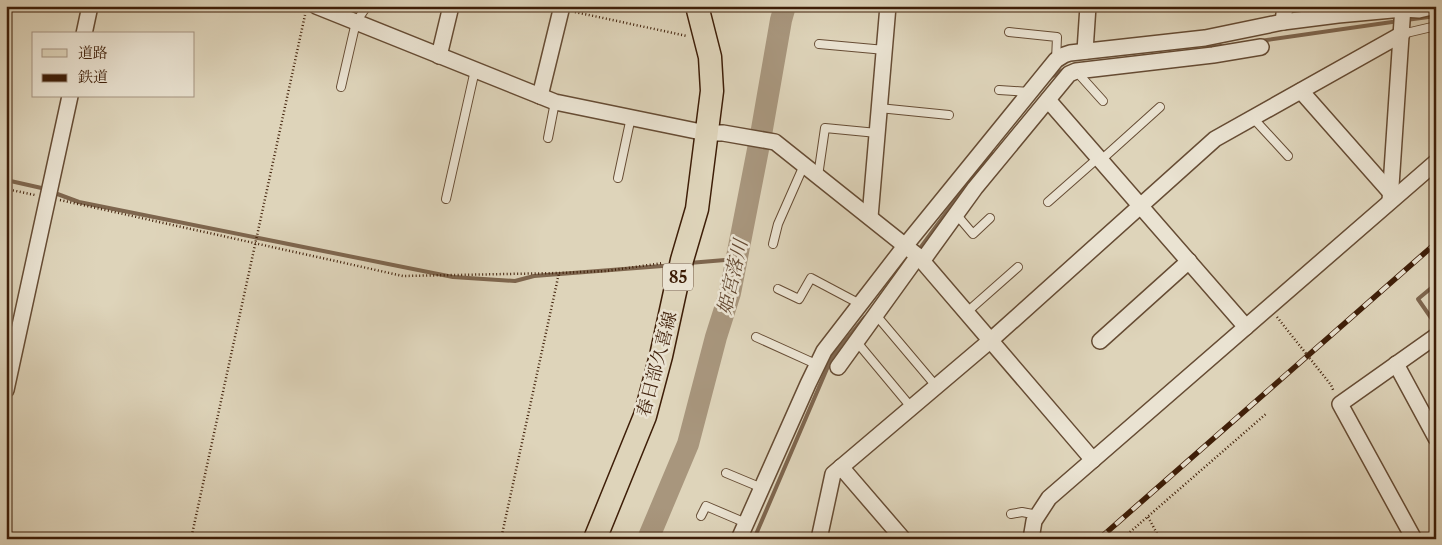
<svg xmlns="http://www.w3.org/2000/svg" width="1442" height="545" font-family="'Libre Caslon Text','Noto Serif JP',serif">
<rect width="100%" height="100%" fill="#ded4ba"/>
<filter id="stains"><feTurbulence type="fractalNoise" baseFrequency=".004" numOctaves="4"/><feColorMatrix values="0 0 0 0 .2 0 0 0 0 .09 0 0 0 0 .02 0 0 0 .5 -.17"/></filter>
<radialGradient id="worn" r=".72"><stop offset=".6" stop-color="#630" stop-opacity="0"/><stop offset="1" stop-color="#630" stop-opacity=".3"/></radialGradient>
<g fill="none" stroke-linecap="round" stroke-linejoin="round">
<g stroke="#7e664e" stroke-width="4">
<polyline points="1406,20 1436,16"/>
<polyline points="1260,41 1399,21"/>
<polyline points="1206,48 1221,46"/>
<polyline points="1049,78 1065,69"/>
<polyline points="6,180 46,189"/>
<polyline points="52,192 79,202 453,277 515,281 534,276 675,265"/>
<polyline points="918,251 991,152"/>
<polyline points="689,263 737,259"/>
<polyline points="1436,284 1418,299 1436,325"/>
<polyline points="754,539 832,357 865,317"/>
</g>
<polyline stroke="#a8967d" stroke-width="22" points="648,539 688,444 716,337 730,293 762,129 781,20 785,6"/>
<defs>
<g id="lane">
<polyline points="1009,32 1057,37 1056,60"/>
<polyline points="1402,34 1436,26"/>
<polyline points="819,44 885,50"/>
<polyline points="1076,71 1103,101"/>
<polyline points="341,87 356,22 367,6"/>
<polyline points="999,90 1029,92"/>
<polyline points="879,108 949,115"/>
<polyline points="1253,118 1288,156"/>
<polyline points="548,138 555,102"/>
<polyline points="1100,161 1160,107"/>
<polyline points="818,176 825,128 877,133"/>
<polyline points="618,178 631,117"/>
<polyline points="446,199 475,70"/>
<polyline points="1048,202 1098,158"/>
<polyline points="956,214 973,234 990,218"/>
<polyline points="773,244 778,224 804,165"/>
<polyline points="778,289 799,299 811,278 860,304"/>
<polyline points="967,312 1018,267"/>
<polyline points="876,315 936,386"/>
<polyline points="756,337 818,365"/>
<polyline points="856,341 911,407"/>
<polyline points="726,473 762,488"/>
<polyline points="1011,514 1022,512 1038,515"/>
<polyline points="701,516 706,506 746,523"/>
</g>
<g id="street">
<polyline points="316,6 555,102 706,133 723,133 775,142 918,256 1093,460"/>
<polyline points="1283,22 1285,6"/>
<polyline points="84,34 90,6"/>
<polyline points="1085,51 1088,6"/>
<polyline points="439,56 451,6"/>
<polyline points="1301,91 1391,193"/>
<polyline points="540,96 562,6"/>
<polyline points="1048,100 1246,327"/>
<polyline points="1390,201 1403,6"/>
<polyline points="870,217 888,6"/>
<polyline points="923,260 975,188 1069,74 1076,71 1213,55 1261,47"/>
<polyline points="1100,341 1189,261"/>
<polyline points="1396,364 1436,438"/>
<polyline points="838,367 918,256"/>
<polyline points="6,390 70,96"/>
<polyline points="841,467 903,539"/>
<polyline points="739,539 808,384 824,351 905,246 1056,60 1064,55 1070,53 1205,38 1283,22 1338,15 1403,9 1419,10 1436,6"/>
<polyline points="819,539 833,474 991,340 1215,139 1402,34"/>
<polyline points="1031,539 1034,521 1049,498 1436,162"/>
<polyline points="1414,539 1340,404 1436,336"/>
</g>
<polyline id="primary" points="595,539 645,416 661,356 682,260 697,209 712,91 710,57 697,6"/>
</defs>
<use href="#lane" stroke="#664c34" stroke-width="10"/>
<use href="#street" stroke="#664c34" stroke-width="18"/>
<use href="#primary" stroke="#3e1e08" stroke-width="25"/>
<g stroke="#3e1e08" stroke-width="2.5" stroke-dasharray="1 2.5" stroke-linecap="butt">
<polyline points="575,12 687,36"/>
<polyline points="6,189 35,195"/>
<polyline points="60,200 403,276 559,273 606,271 663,263"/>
<polyline points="1277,317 1331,385 1334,392"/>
<polyline points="1148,517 1160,539"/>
<polyline points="191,539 305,15"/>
<polyline points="501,539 559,273"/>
<polyline points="1122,539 1267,413"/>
</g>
<use href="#lane" stroke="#eae3d2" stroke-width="8"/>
<use href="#street" stroke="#eae3d2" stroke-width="15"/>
<use href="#primary" stroke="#ded4ba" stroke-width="22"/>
<defs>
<polyline id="rail" points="1099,539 1436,243"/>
</defs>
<use href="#rail" stroke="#3e1e08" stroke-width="5.5"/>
<use href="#rail" stroke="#eae3d2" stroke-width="4" stroke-dasharray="11" stroke-linecap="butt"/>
</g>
<g text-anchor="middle" stroke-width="5" stroke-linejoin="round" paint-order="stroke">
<rect fill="#eae3d2" stroke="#725945" stroke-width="1" x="663" y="263.5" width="30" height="27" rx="4"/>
<g font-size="16" font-weight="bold" fill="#3e1e08">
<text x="678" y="283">85</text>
</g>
<g font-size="18" fill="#3e1e08" stroke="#eae3d2">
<text transform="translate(657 364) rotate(-75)" y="6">春日部久喜線</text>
</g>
<g font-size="19" font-style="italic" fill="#634831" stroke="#eae3d2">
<text transform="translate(732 277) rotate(-77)" y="7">姫宮落川</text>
</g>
</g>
<rect width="1442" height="545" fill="none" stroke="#ded4ba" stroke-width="25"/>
<rect x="8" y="8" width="1427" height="530" fill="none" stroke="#3e1e08" stroke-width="2.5"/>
<rect x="12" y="12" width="1417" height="520" fill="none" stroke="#3e1e08"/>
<rect x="32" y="32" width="162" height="65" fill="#eae3d2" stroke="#a59481"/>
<rect x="42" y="49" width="25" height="8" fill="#ded4ba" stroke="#a59481"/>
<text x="78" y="58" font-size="15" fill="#3e1e08">道路</text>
<rect x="42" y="74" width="25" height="8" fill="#3e1e08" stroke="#a59481"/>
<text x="78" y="82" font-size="15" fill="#3e1e08">鉄道</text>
<rect width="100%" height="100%" filter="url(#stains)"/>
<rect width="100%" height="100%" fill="url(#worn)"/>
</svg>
